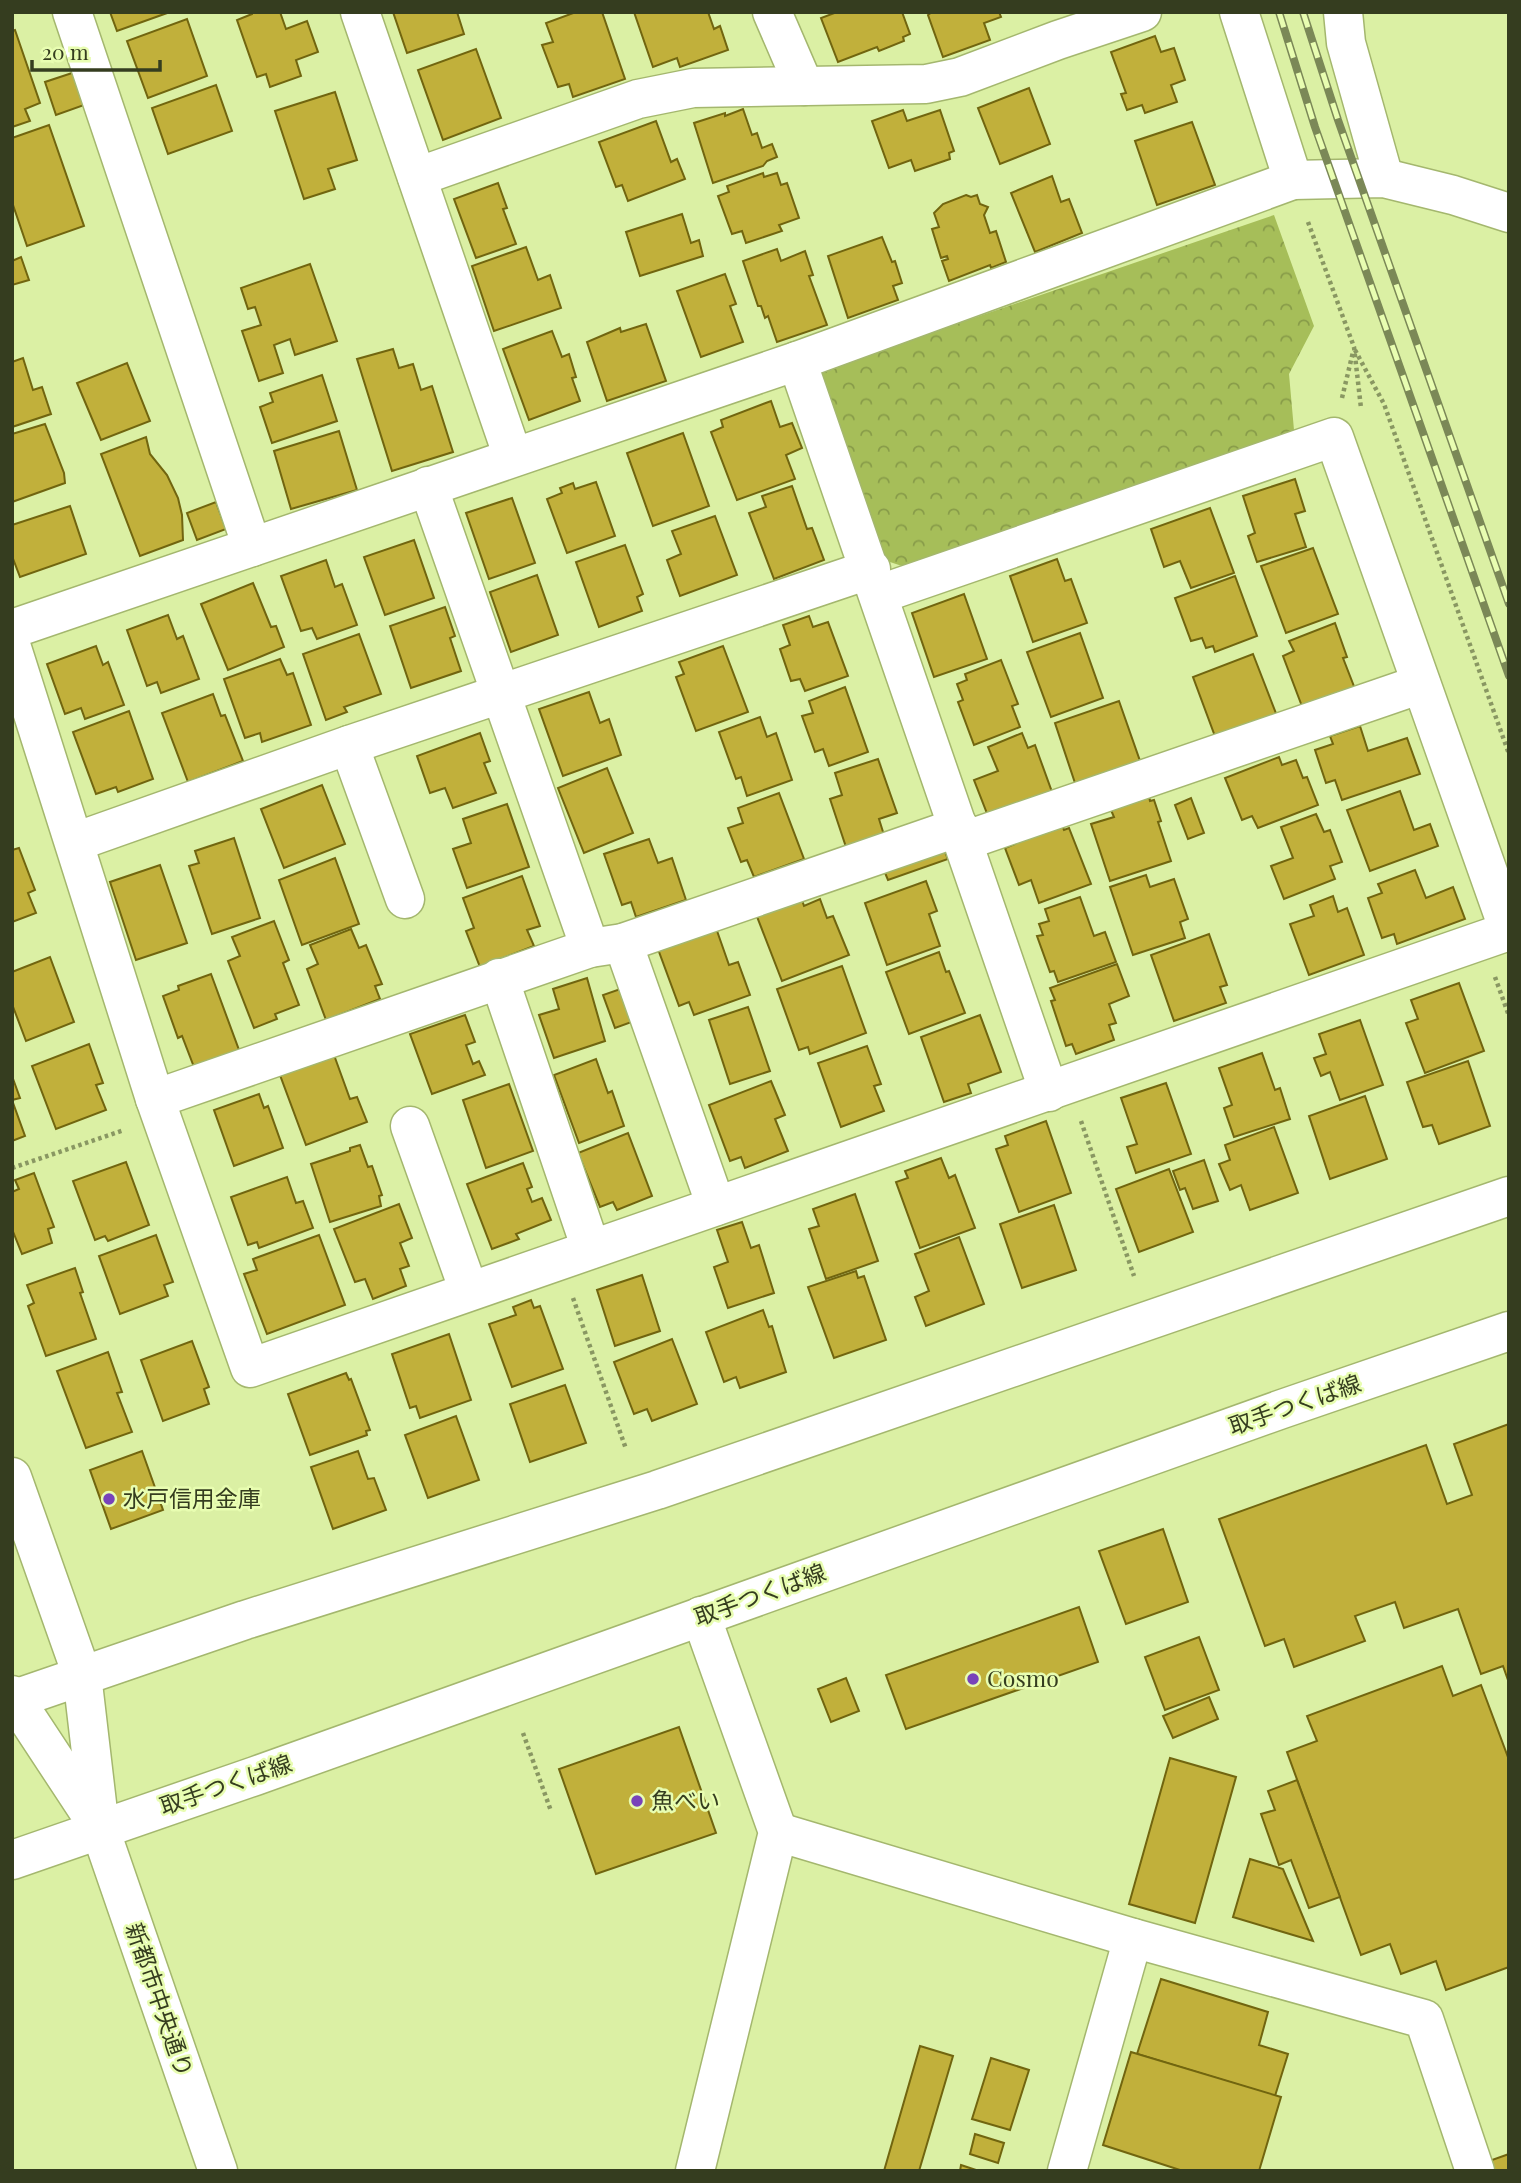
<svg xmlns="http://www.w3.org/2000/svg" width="1521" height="2183" font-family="'Playfair Display','Noto Sans JP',serif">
<defs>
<pattern id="forest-crowns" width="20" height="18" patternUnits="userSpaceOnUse" patternTransform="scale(1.75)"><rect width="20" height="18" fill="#a6be59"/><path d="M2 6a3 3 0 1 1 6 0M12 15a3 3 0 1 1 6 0" fill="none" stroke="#889c49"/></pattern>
</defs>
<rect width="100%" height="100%" fill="#dbf0a4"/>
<polygon fill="url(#forest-crowns)" points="1274,215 1314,326 1289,374 1294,430 902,566 884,560 819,371"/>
<g fill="#c1b03b" stroke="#71650f" stroke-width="2">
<polygon points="110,12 170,12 117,31"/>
<polygon points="252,12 280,12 286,29 307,21 318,52 296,60 301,76 270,87 266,74 257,77 237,20 252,14"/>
<polygon points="393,12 457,12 464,34 407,53"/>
<polygon points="576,12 602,12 625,79 573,97 569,84 558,87 542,45 553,42 546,23"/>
<polygon points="634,12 708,12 714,29 720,26 728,50 680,67 677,58 653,67"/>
<polygon points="837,12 902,12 910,34 903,37 904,41 879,51 877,47 838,62 821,18"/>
<polygon points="999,12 1001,17 984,23 990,40 943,57 928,15 932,12"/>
<polygon points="187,19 207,76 148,98 127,41"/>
<polygon points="15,30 40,103 25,109 30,121 12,127 12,31"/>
<polygon points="1155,36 1161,52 1174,48 1185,80 1171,85 1177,102 1145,113 1142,105 1127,110 1121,94 1126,93 1111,52"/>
<polygon points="476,49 501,118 443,140 418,70"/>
<polygon points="75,72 87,104 56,115 45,82"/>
<polygon points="216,85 232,131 168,154 152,108"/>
<polygon points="1029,88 1050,144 1000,164 978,108"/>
<polygon points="335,92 357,160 328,169 335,189 304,199 275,111"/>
<polygon points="743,109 752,135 757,133 762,148 772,144 777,157 767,161 763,166 713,183 694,123 725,113 725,116"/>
<polygon points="903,110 907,121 940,110 954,151 949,153 950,159 915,171 911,160 889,168 872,121"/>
<polygon points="656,121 671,162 677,159 685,179 628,201 622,185 616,187 599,142"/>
<polygon points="1192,122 1215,185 1157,205 1135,141"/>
<polygon points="49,125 84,226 27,246 12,202 12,138"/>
<polygon points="763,173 764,177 777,173 781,185 787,183 799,218 779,225 782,231 746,243 742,231 732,234 718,196 729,192 727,186"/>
<polygon points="1052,176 1061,202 1069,199 1082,233 1035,252 1011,193"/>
<polygon points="498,183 507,208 503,209 516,244 476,258 454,199"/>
<polygon points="966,195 971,197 977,195 980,204 988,207 984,215 990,233 996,231 1006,262 991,268 990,265 949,281 942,261 948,259 947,256 941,258 932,229 939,227 934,213 943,204"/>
<polygon points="682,214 691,243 699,240 703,256 640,276 626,232"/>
<polygon points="882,237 892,262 895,261 902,283 893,286 898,300 848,318 828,256"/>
<polygon points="526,247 538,280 550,275 561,308 494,331 472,266"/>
<polygon points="777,249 781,261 805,251 813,275 809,276 827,325 777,342 768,316 765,318 761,306 758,306 743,261"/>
<polygon points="21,257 29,280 12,285 12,261"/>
<polygon points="310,264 337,341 295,355 290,339 274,345 283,373 259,381 242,331 261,325 255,307 248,309 241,288"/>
<polygon points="725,274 736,304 730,306 743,342 701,357 677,291"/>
<polygon points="646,324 666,381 607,401 587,342 620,328 621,332"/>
<polygon points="552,331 562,357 569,354 576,377 572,378 580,401 529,420 503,349"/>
<polygon points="393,349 399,368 413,364 421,390 432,386 453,452 392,471 357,359"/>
<polygon points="23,358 33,390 42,387 51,414 12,427 12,362"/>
<polygon points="127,363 150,421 101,440 77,383"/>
<polygon points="322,375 337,421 272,443 260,407 273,402 270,393"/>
<polygon points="771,401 780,427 792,423 802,448 786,455 795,479 737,500 711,432 723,427 721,420"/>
<polygon points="45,424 64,473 65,483 12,502 12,434"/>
<polygon points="339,431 357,490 291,509 274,451"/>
<polygon points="683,433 709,506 653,526 627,453"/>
<polygon points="146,437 150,454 167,475 178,498 182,515 183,540 140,556 101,454"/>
<polygon points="1295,479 1305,511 1295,514 1306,547 1257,562 1248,536 1255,533 1243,496"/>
<polygon points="596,482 615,536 567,553 547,499 562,493 560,488 573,483 575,489"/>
<polygon points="792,486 807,529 812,528 824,560 774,579 749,513 766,507 762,496"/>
<polygon points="512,498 535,563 489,579 466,513"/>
<polygon points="216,502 226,529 197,540 187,513"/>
<polygon points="70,506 86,554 20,577 12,556 12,525"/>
<polygon points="1210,508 1234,573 1191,588 1180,561 1164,567 1151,529"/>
<polygon points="715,516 737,575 680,596 667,560 681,554 672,531"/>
<polygon points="414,540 434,598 385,615 364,557"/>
<polygon points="625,545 643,594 637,597 642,611 599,627 576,562"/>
<polygon points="1313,548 1338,614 1286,633 1261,566"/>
<polygon points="1057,559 1065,581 1071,579 1087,623 1033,642 1010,576"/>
<polygon points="326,560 335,587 342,584 357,625 317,639 312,628 301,631 281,576"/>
<polygon points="537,575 558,635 511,652 490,592"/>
<polygon points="1235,576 1257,636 1215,652 1213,646 1206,648 1202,638 1191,641 1175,598"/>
<polygon points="253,583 271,627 276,626 284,647 228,670 201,604"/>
<polygon points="964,594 987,659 934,677 912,613"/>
<polygon points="445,607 455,636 450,638 461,671 411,688 390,626"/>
<polygon points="168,615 177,639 183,636 199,679 161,693 157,682 147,686 127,630"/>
<polygon points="809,616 813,627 828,622 848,676 805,691 800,679 791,681 780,649 790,645 783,625"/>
<polygon points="1335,623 1347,657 1343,658 1355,689 1303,709 1283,656 1294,651 1289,641"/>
<polygon points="1080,633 1103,698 1051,717 1027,652"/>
<polygon points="359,634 381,694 344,707 347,712 326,720 303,654"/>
<polygon points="96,646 103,665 108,662 124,705 85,719 81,708 65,714 47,664"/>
<polygon points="723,646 748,712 696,731 676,677 684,674 679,662"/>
<polygon points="1253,654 1277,716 1216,739 1193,677"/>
<polygon points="280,659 287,675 293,673 311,725 262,742 260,733 245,738 224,679"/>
<polygon points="1001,660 1018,704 1012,706 1020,727 974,745 958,702 963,700 957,684 967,680 965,674"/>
<polygon points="845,687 868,752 829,766 823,749 815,752 802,716 813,713 809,701"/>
<polygon points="589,692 600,723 609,719 621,755 563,776 539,709"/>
<polygon points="213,694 221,716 225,715 243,761 188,782 162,713"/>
<polygon points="1119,701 1140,761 1075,783 1055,723"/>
<polygon points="129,711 153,779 118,792 116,787 96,794 73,732"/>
<polygon points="760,717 767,737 776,733 792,780 747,796 741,777 736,779 719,732"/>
<polygon points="1360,726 1368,751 1407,738 1420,774 1342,800 1335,780 1326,783 1315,750 1333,744 1330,736"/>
<polygon points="480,733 490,761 484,763 496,793 453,808 445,788 430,793 417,756"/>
<polygon points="1022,733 1028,748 1035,745 1052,792 988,816 974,780 998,771 988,747"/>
<polygon points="1279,757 1282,765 1296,760 1303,778 1307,777 1318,805 1258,828 1252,816 1242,820 1225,778"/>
<polygon points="878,759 897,813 879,819 884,835 846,847 830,799 842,795 835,773"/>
<polygon points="607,768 633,833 584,853 558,788"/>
<polygon points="322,785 345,844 284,868 261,809"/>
<polygon points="1400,791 1414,830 1430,824 1438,846 1370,871 1347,810"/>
<polygon points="779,793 804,859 754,877 747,860 741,862 728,828 743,823 738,808"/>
<polygon points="1149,797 1150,801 1154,800 1161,821 1158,822 1171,861 1110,881 1091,824 1114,817 1111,810"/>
<polygon points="1191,798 1204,833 1188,839 1175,805"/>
<polygon points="507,804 529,867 467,888 453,849 471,843 463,819"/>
<polygon points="1316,814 1324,832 1330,830 1342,862 1330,866 1335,879 1284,899 1271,866 1293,858 1281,827"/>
<polygon points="1061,823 1064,830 1069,828 1091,884 1039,903 1031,880 1019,885 1005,848 1015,844 1014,840"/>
<polygon points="234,838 260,918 212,934 189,866 199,863 195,851"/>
<polygon points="649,839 658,863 672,858 686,900 636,917 631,902 622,905 604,854"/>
<polygon points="943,847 948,859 888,880 883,868"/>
<polygon points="19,848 35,890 28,893 36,913 12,922 12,850"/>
<polygon points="335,858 359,924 302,945 279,880"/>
<polygon points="160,865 187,943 136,960 110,882"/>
<polygon points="1415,870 1426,898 1453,887 1465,919 1397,944 1394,934 1382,938 1368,898 1382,893 1378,884"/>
<polygon points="1146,875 1150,887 1174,879 1188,919 1180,922 1185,938 1133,955 1110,887"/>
<polygon points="522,876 540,926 527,930 534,946 480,967 466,931 474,928 463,898"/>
<polygon points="926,881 937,911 929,914 940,946 887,965 865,903"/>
<polygon points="1333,896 1338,912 1347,908 1364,955 1309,975 1290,924 1314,916 1310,905"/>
<polygon points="801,897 804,906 820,899 827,918 833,916 849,955 782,981 756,914"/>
<polygon points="1080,897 1094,936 1105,932 1116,962 1058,982 1054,971 1050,972 1037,936 1043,935 1039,924 1049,921 1045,909"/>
<polygon points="274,921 289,960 283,963 299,1005 275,1014 277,1019 254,1028 228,961 240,956 232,937"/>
<polygon points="716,928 729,965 738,962 750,995 694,1015 689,1002 679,1006 658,949"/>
<polygon points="351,929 359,948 366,945 382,984 375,986 380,999 326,1020 307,969 318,964 310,945"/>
<polygon points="1209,934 1227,985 1220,987 1226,1003 1174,1021 1151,955"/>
<polygon points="939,952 946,972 949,971 965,1013 909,1034 886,972"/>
<polygon points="50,957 74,1022 26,1041 12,1004 12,972"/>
<polygon points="1117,964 1129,996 1109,1004 1116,1023 1109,1025 1114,1040 1076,1054 1072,1044 1066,1046 1051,1001 1055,1000 1050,988"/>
<polygon points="842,966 866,1033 810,1054 808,1047 799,1050 777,989"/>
<polygon points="211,974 239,1050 194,1067 182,1036 178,1038 163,996 179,990 178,986"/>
<polygon points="587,978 605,1041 554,1058 539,1015 559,1009 553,989"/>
<polygon points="1459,983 1484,1051 1425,1073 1406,1023 1418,1019 1411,1000"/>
<polygon points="629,986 640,1019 615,1028 603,995"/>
<polygon points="748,1007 770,1071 730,1084 709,1020"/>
<polygon points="465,1015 475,1042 466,1045 473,1064 479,1061 485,1075 432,1094 410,1034"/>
<polygon points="980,1015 1001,1072 968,1084 971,1093 944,1102 921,1037"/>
<polygon points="1360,1020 1383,1085 1340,1100 1330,1072 1321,1076 1314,1058 1326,1054 1319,1034"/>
<polygon points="89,1044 103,1083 96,1085 106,1110 56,1129 32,1066"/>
<polygon points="867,1046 881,1084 874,1086 884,1111 841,1127 818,1063"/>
<polygon points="1262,1053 1275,1090 1280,1088 1290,1119 1234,1137 1224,1108 1232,1105 1219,1068"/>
<polygon points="334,1055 350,1099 357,1097 367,1122 306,1145 280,1075"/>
<polygon points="596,1059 608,1093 612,1091 624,1126 579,1143 554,1075"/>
<polygon points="1468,1061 1490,1126 1439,1144 1432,1125 1423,1127 1407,1082"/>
<polygon points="12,1076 20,1098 12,1100 25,1136 12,1141"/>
<polygon points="771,1081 785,1115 775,1119 788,1151 745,1168 741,1157 730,1161 709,1105"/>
<polygon points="1166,1083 1191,1154 1136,1173 1127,1147 1137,1144 1121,1098"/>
<polygon points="509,1084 533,1151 486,1168 463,1100"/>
<polygon points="259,1094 264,1108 268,1106 283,1148 234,1166 214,1110"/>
<polygon points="1365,1096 1387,1159 1330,1179 1309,1116"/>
<polygon points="1046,1121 1071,1193 1019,1212 996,1149 1008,1145 1005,1136"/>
<polygon points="1274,1127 1298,1193 1250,1210 1241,1185 1230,1190 1219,1164 1230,1160 1225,1145"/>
<polygon points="628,1133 652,1196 617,1210 613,1202 600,1207 578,1153"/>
<polygon points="360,1145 368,1167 372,1166 382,1195 379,1196 381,1206 330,1222 311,1164 350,1151 350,1148"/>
<polygon points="941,1158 949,1178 955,1175 975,1228 920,1248 896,1182 908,1178 905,1171"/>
<polygon points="1204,1160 1218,1201 1193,1209 1185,1188 1180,1190 1173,1171"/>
<polygon points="126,1162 149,1225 108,1241 105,1236 95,1240 73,1181"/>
<polygon points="523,1163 532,1187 527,1189 532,1202 542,1198 551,1220 516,1234 519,1239 492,1249 467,1184"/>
<polygon points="1169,1169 1193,1232 1139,1252 1116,1189"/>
<polygon points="34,1173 54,1227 48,1229 52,1243 22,1254 12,1229 12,1192 19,1189 15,1180"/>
<polygon points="287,1177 296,1203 303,1201 313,1228 259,1248 257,1242 248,1245 231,1197"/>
<polygon points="855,1194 878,1261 826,1279 809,1229 819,1226 813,1209"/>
<polygon points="399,1204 412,1238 400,1243 409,1266 400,1269 406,1286 373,1299 365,1279 355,1282 334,1229"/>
<polygon points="1054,1205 1076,1270 1022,1288 1000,1224"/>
<polygon points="742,1222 751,1248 759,1245 774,1293 728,1308 714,1267 728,1262 717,1230"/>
<polygon points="156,1235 173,1282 164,1285 168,1296 120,1314 99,1256"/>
<polygon points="319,1235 345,1305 267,1334 244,1274 257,1270 253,1259"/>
<polygon points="959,1237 984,1304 926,1326 915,1297 929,1291 915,1254"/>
<polygon points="75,1268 83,1292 80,1293 96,1339 46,1356 28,1306 34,1303 27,1285"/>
<polygon points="856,1271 858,1278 864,1276 886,1340 834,1358 808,1287"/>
<polygon points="642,1275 660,1331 615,1346 597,1290"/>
<polygon points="531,1300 534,1308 540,1306 563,1369 512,1387 489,1324 516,1315 513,1307"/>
<polygon points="763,1310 769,1327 772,1326 786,1372 740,1388 736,1377 724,1382 706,1332"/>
<polygon points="449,1334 471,1400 420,1418 416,1406 410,1408 392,1354"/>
<polygon points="672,1339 697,1404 652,1421 647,1409 634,1414 614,1362"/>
<polygon points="192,1341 209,1387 204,1389 209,1404 163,1421 141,1360"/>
<polygon points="108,1352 122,1392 117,1393 132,1432 86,1448 57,1371"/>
<polygon points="346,1373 349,1380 351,1379 370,1430 366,1431 367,1435 310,1455 288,1394"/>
<polygon points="565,1385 586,1443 530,1462 510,1404"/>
<polygon points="456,1416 479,1480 428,1498 405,1435"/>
<polygon points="1509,1424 1509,1683 1503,1666 1481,1674 1458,1609 1404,1628 1395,1602 1355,1616 1365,1641 1294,1667 1284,1639 1265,1646 1219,1519 1426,1445 1447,1504 1472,1495 1454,1444"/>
<polygon points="142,1451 163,1510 111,1529 90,1470"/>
<polygon points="358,1451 368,1479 374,1478 386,1510 333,1529 311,1467"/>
<polygon points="1163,1529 1188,1602 1126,1624 1099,1551"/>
<polygon points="1079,1607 1098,1662 906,1729 886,1675"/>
<polygon points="1199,1637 1219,1690 1165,1710 1145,1657"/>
<polygon points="1442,1666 1453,1696 1481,1685 1509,1760 1509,1967 1446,1990 1436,1961 1401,1974 1390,1944 1361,1955 1287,1752 1317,1741 1307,1716"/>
<polygon points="846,1678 859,1711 831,1722 818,1689"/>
<polygon points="1209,1697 1218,1719 1173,1738 1163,1716"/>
<polygon points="679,1727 716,1833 596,1874 559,1769"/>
<polygon points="1170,1758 1236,1777 1195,1923 1129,1904"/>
<polygon points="1297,1780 1340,1897 1309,1908 1291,1860 1279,1865 1261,1814 1275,1810 1268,1791"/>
<polygon points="1250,1859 1283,1869 1313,1941 1233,1917"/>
<polygon points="1161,1979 1268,2012 1259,2045 1288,2054 1275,2096 1137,2054"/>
<polygon points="920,2046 953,2056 919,2171 884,2171"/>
<polygon points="1131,2052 1281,2097 1259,2171 1183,2171 1103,2145"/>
<polygon points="991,2058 1029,2070 1010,2130 972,2119"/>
<polygon points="975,2134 1004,2143 998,2163 970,2154"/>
<polygon points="1509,2154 1509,2171 1493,2171 1489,2161"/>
<polygon points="961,2165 979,2171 960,2171"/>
</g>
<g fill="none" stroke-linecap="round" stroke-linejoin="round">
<defs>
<g id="street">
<polyline points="72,12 252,547"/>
<polyline points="360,12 513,457"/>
<polyline points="772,12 804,86"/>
<polyline points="1343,12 1346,43 1384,178"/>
<polyline points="417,177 638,99 693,88 926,84 960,77 1058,40 1142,12"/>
<polyline points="1293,180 1384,178 1453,195 1509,213"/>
<polyline points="797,361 1049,1092"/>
<polyline points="428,486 590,948"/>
<polyline points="880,594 1334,437 1509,931"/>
<polyline points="12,629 797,361 1293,180 1239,12"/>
<polyline points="12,648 155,1099 250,1368 1509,931"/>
<polyline points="349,745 405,899"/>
<polyline points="964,841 1421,684"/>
<polyline points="75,842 349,745 871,569"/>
<polyline points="623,943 716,1206"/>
<polyline points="499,978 591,1249"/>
<polyline points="155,1099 590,948 623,943 959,827"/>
<polyline points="410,1126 469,1291"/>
<polyline points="778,1832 1133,1938 1424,2019 1475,2171"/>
<polyline points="695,2171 778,1832 701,1616"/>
<polyline points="1067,2171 1133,1938"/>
</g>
<g id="primary">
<polyline points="12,1477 82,1675 100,1829 218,2171"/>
<polyline points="12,1695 95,1821"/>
<polyline points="12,1700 245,1620 657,1490 1509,1196"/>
<polyline points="12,1860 255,1776 1282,1409 1509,1331"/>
</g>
</defs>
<use href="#street" stroke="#a4b76e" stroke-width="41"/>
<use href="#primary" stroke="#a4b76e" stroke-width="41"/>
<g stroke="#899762" stroke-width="4.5" stroke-dasharray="3.5 3.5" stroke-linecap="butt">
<polyline points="1308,222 1354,347 1361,408"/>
<polyline points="1355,350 1384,404 1509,754"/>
<polyline points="1342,398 1353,352"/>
<polyline points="1495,977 1509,1016"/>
<polyline points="1081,1121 1134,1276"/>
<polyline points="12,1168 124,1130"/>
<polyline points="573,1298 626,1449"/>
<polyline points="523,1733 551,1811"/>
</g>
<use href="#street" stroke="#fff" stroke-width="38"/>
<use href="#primary" stroke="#fff" stroke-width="38"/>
<defs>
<g id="rail">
<polyline points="1279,12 1315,127 1509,676"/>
<polyline points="1303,12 1338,120 1509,604"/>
</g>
</defs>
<use href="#rail" stroke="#7b8857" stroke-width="8"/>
<use href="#rail" stroke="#e8fdb1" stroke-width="5" stroke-dasharray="16" stroke-linecap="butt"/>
</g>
<g fill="#7843ba" stroke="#e8fdb1" stroke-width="2.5">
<circle cx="109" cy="1499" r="7"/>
<circle cx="973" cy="1679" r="7"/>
<circle cx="637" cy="1801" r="7"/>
</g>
<g text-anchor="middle" stroke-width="5" stroke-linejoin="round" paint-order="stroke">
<g font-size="23" fill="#353d1f" stroke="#e8fdb1">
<text transform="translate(1295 1405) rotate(-19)" y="8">取手つくば線</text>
<text transform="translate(760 1595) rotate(-20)" y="8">取手つくば線</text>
<text transform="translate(226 1785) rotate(-19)" y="8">取手つくば線</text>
<text transform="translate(159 2000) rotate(71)" y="8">新都市中央通り</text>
</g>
<g font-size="23" fill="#353d1f" stroke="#e8fdb1" text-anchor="start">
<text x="123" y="1507">水戸信用金庫</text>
<text x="987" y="1687">Cosmo</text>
<text x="651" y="1809">魚べい</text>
</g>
</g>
<rect width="1521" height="2183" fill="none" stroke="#353d1f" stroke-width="28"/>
<path d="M32 60v10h128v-10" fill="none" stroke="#353d1f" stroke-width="3.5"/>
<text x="42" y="60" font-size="21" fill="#353d1f" stroke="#e8fdb1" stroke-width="5" paint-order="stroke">20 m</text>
</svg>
